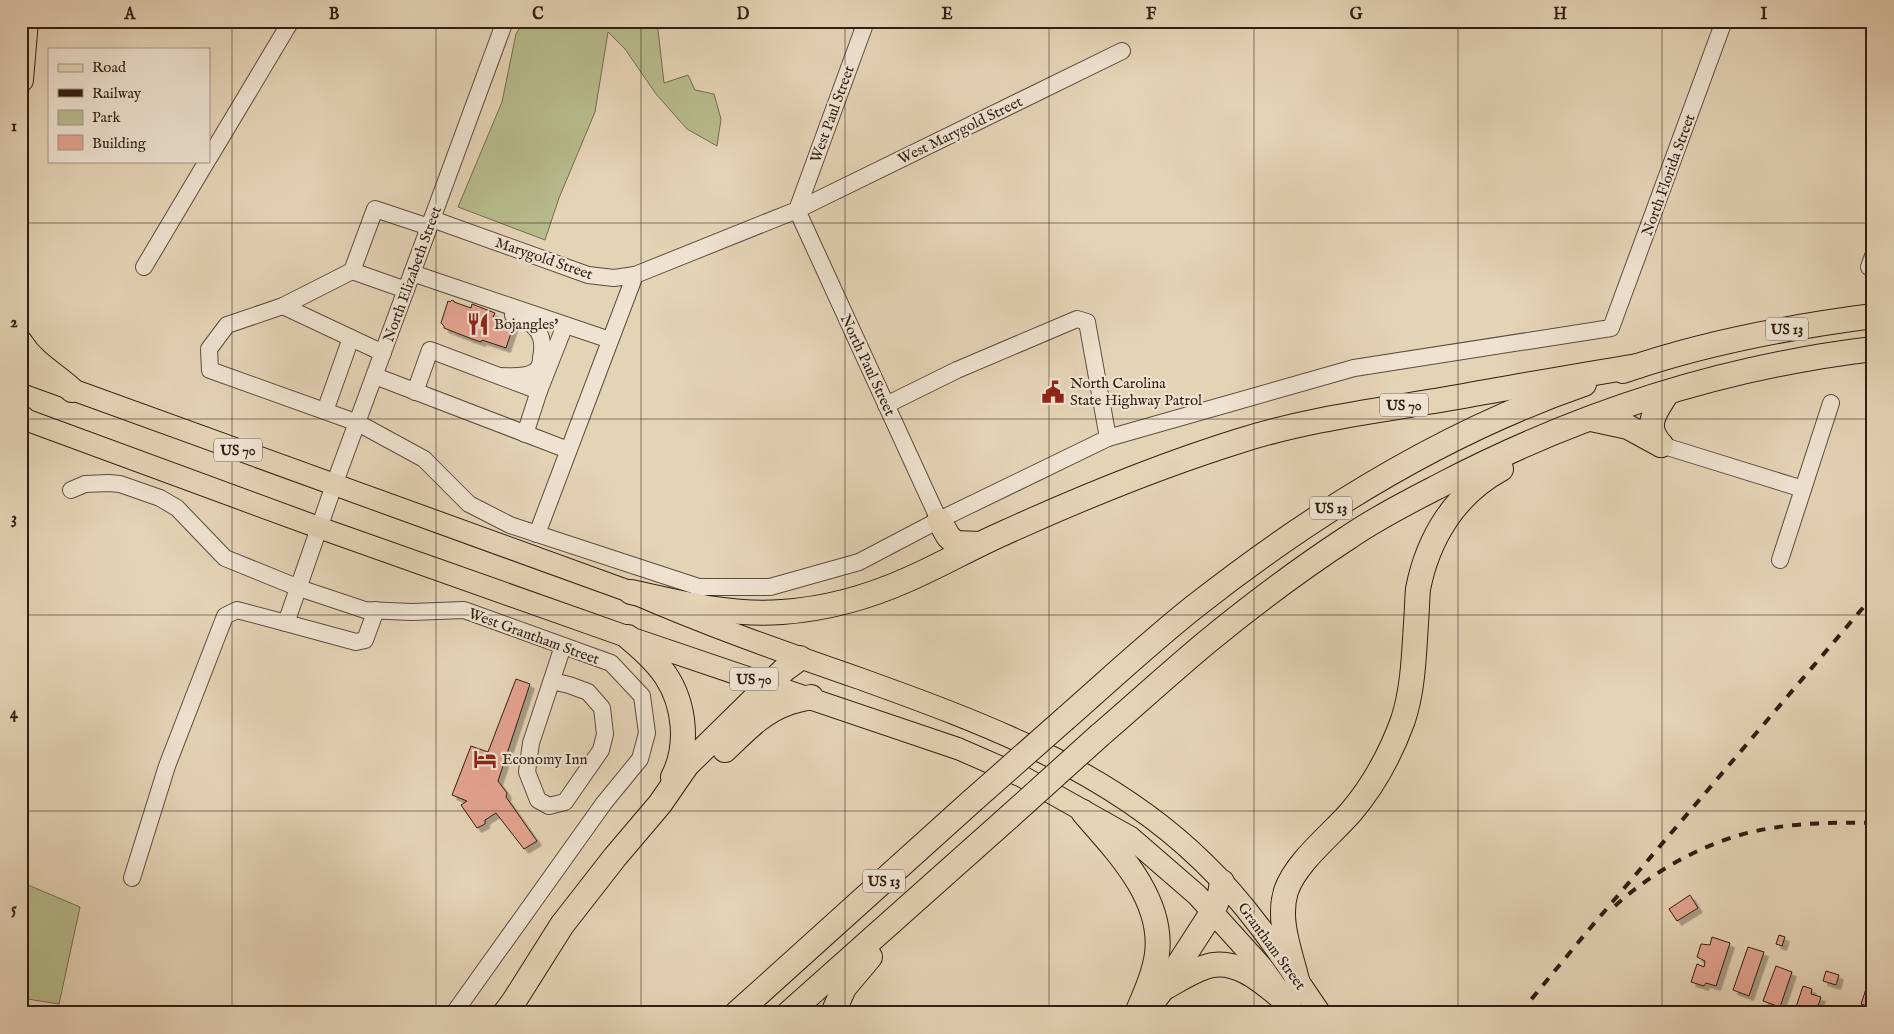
<svg xmlns="http://www.w3.org/2000/svg" width="1894" height="1034" font-family="'IM FELL English',serif">
<defs>
<filter id="shadow"><feDropShadow dx="4.5" dy="4.5" stdDeviation="0" flood-color="#0004"/></filter>
</defs>
<rect width="100%" height="100%" fill="#e5d3b6"/>
<filter id="stains"><feTurbulence type="fractalNoise" baseFrequency=".004" numOctaves="4"/><feColorMatrix values="0 0 0 0 .2 0 0 0 0 .09 0 0 0 0 .02 0 0 0 .5 -.17"/></filter>
<radialGradient id="worn" r=".72"><stop offset=".6" stop-color="#630" stop-opacity="0"/><stop offset="1" stop-color="#630" stop-opacity=".3"/></radialGradient>
<g fill="#b7bb8c" stroke="#746c50">
<polygon points="524,21 657,21 664,83 688,75 695,90 714,94 721,119 717,146 687,129 656,94 625,49 608,32 595,112 559,198 545,240 458,207 502,102 516,34"/>
<polygon points="21,882 80,907 59,1004 21,998"/>
</g>
<g fill="#e4a390" stroke="#321e13" filter="url(#shadow)">
<polygon points="452,300 454,301 454,302 471,308 472,304 495,313 493,317 514,324 506,348 482,340 481,342 472,339 444,328 444,326 441,323 448,301 450,302"/>
<polygon points="516,679 530,684 498,781 507,793 506,797 537,841 524,849 496,813 485,820 485,824 477,828 461,805 467,801 452,795 471,746 488,752"/>
<polygon points="1690,895 1698,908 1677,921 1669,909"/>
<polygon points="1779,935 1785,937 1782,946 1776,944"/>
<polygon points="1712,937 1730,943 1716,986 1706,983 1704,986 1691,982 1697,964 1704,967 1705,961 1697,957 1701,944 1710,945"/>
<polygon points="1748,947 1764,952 1749,996 1733,990"/>
<polygon points="1776,966 1792,972 1780,1007 1763,1001"/>
<polygon points="1826,971 1839,975 1836,985 1823,981"/>
<polygon points="1803,986 1812,989 1811,994 1821,997 1817,1009 1823,1011 1822,1013 1803,1013 1795,1010"/>
<polygon points="1866,989 1873,991 1873,1013 1867,1013 1869,1007 1861,1004"/>
</g>
<g fill="none" stroke-linecap="round" stroke-linejoin="round">
<defs>
<g id="minor">
<polyline points="209,158 291,21"/>
<polyline points="797,210 939,520"/>
<polyline points="797,210 864,27 857,21"/>
<polyline points="432,219 588,275 614,278 635,275 797,210 1122,51"/>
<polyline points="429,227 375,209 352,271 283,306 227,325 209,349 210,370 358,423 424,459 469,504 510,525 699,587 770,587 859,562 939,520 1108,438 1354,368 1611,328 1724,21"/>
<polyline points="144,267 207,161"/>
<polyline points="1869,267 1873,256"/>
<polyline points="352,271 406,290"/>
<polyline points="412,273 610,340"/>
<polyline points="283,306 383,353"/>
<polyline points="375,376 568,450"/>
<path d="M500,376C511,376 525,378 534,372C539,369 541,363 541,358C546,334 536,323 513,315"/>
<polyline points="415,392 430,350 539,391"/>
<polyline points="886,405 957,370 1077,319 1087,322 1108,438"/>
<polyline points="325,411 351,338"/>
<polyline points="525,434 539,391 565,325"/>
<polyline points="1661,445 1803,489"/>
<polyline points="71,490 85,484 109,483 120,484 160,498 177,508 225,558 299,588 365,610 412,612 464,610 611,663 642,696 647,733 640,759 604,803 454,1013"/>
<polyline points="537,534 635,275"/>
<polyline points="1780,560 1831,403"/>
<polyline points="286,623 356,642 365,640 376,610"/>
<polyline points="552,681 569,685 588,692 602,708 605,734 601,750 565,802 549,806 538,800 527,772 531,743 563,646"/>
<polyline points="132,878 167,766 225,616 237,610 286,623 334,485 505,21"/>
</g>
<g id="major">
<path d="M21,371L631,592C706,625 783,652 861,679C983,723 1108,769 1203,862C1249,906 1284,960 1320,1013"/>
<polyline points="21,418 320,528 628,637 959,749 1023,777 1130,837 1197,895 1262,967 1295,1013"/>
</g>
<g id="highway">
<polyline points="21,80 26,21"/>
<path d="M21,343C34,364 55,374 72,390"/>
<path d="M1623,371C1703,343 1788,327 1873,316"/>
<polyline points="21,418 22,418"/>
<polyline points="1591,419 1628,427 1661,445"/>
<path d="M1661,445C1643,425 1655,413 1667,393"/>
<polyline points="939,520 948,536 955,543 980,544"/>
<path d="M631,592C681,603 730,616 782,612C826,609 869,597 909,579C941,565 972,547 1004,533C1081,498 1159,466 1239,441C1307,419 1376,411 1446,399C1510,388 1574,376 1638,366"/>
<path d="M628,637C642,649 656,661 666,676C685,705 689,746 673,777"/>
<path d="M1066,718C1108,681 1150,642 1194,607C1312,514 1442,433 1584,384"/>
<path d="M1100,735C1136,704 1171,672 1207,642C1252,605 1300,569 1349,537C1378,517 1410,501 1441,485C1575,415 1722,367 1873,349"/>
<path d="M725,750C743,733 763,711 788,703C795,700 803,699 811,697"/>
<path d="M1083,812C1116,850 1164,898 1157,954C1154,975 1145,994 1137,1013"/>
<path d="M1297,980C1290,951 1277,920 1286,891C1296,862 1331,835 1351,812C1373,786 1391,753 1403,720C1413,690 1414,655 1416,623C1417,612 1417,600 1418,589C1428,538 1455,494 1501,469"/>
<path d="M1166,987C1178,980 1191,972 1205,967C1237,956 1266,985 1288,1003"/>
<polyline points="1148,1008 1164,987 1213,911 1220,894 1222,882"/>
<polyline points="505,1013 514,1001 562,925 615,857 660,804 687,765 785,669 800,658"/>
<polyline points="737,1013 972,801"/>
<polyline points="789,1013 1009,817"/>
<polyline points="833,1013 844,988 870,957"/>
</g>
</defs>
<use href="#minor" stroke="#5f4b3c" stroke-width="18"/>
<use href="#major" stroke="#321e13" stroke-width="23"/>
<use href="#highway" stroke="#321e13" stroke-width="26"/>
<use href="#minor" stroke="#eee2d0" stroke-width="16"/>
<use href="#major" stroke="#e5d3b6" stroke-width="21"/>
<use href="#highway" stroke="#e5d3b6" stroke-width="24"/>
<g stroke="#321e13" stroke-width="4" stroke-dasharray="9 9" stroke-linecap="butt">
<path d="M1615,906C1650,874 1695,848 1740,835C1782,823 1829,822 1873,823"/>
<polyline points="1520,1013 1586,933 1873,596"/>
</g>
<defs>
<g id="highway-bridge">
<polyline points="972,801 1066,718"/>
<polyline points="1009,817 1100,735"/>
</g>
</defs>
<use href="#highway-bridge" stroke="#321e13" stroke-width="26" stroke-linecap="butt"/>
<use href="#highway-bridge" stroke="#e5d3b6" stroke-width="24"/>
</g>
<path fill="none" stroke="#321e13" stroke-width="1" stroke-opacity="0.55" d="M232,21V1013M436,21V1013M641,21V1013M845,21V1013M1049,21V1013M1254,21V1013M1458,21V1013M1662,21V1013M21,223H1873M21,419H1873M21,615H1873M21,811H1873"/>
<defs>
<symbol id="restaurant-bare" viewBox="-9 -9 18 18"><path d="M-5-6h1v4h1v-4h1v4h1v-4h1v5L-1.5 .5V6h-2V.5L-5-1ZM5-6V6H3V1.5H1.5Q1.5-4 5-6Z" fill="#8f2418" stroke="#eee2d0" stroke-width="2.5" paint-order="stroke"/></symbol>
<symbol id="civic-bare" viewBox="-9 -9 18 18"><path d="M-.6-6.5H3V-4.5H.6V-3L4-1V1h2V6H-6V1h2V-1L-.6-3ZM-1.2 2.5V6h2.4V2.5Z" fill="#8f2418" stroke="#eee2d0" stroke-width="2.5" paint-order="stroke"/></symbol>
<symbol id="hotel-bare" viewBox="-9 -9 18 18"><path d="M-6-4.5h1.5V1H6V5H4.5V3h-9V5H-6ZM-4 0a1.8 1.8 0 1 1 3.6 0ZM.5 0V-2.5h3Q6-2.5 6 0Z" fill="#8f2418" stroke="#eee2d0" stroke-width="2.5" paint-order="stroke"/></symbol>
</defs>
<g fill-rule="evenodd">
<use href="#restaurant-bare" x="462" y="308" width="32" height="32"/>
<use href="#civic-bare" x="1037" y="376" width="32" height="32"/>
<use href="#hotel-bare" x="469" y="743" width="32" height="32"/>
</g>
<g text-anchor="middle" stroke-width="4.5" stroke-linejoin="round" paint-order="stroke">
<g fill="#eee2d0" stroke="#6a594c" stroke-width="1">
<rect x="1766" y="317.5" width="42" height="23" rx="4"/>
<rect x="1380" y="393.5" width="48" height="23" rx="4"/>
<rect x="214" y="438.5" width="48" height="23" rx="4"/>
<rect x="1310" y="496.5" width="42" height="23" rx="4"/>
<rect x="730" y="667.5" width="48" height="23" rx="4"/>
<rect x="863" y="869.5" width="42" height="23" rx="4"/>
</g>
<g font-size="14" font-weight="bold" fill="#321e13">
<text x="1787" y="334">US 13</text>
<text x="1404" y="410">US 70</text>
<text x="238" y="455">US 70</text>
<text x="1331" y="513">US 13</text>
<text x="754" y="684">US 70</text>
<text x="884" y="886">US 13</text>
</g>
<g font-size="15" fill="#321e13" stroke="#eee2d0">
<text transform="translate(832 114) rotate(-70)" y="5">West Paul Street</text>
<text transform="translate(960 130) rotate(-26)" y="5">West Marygold Street</text>
<text transform="translate(1668 175) rotate(-70)" y="5">North Florida Street</text>
<text transform="translate(544 258) rotate(19)" y="5">Marygold Street</text>
<text transform="translate(412 274) rotate(-70)" y="5">North Elizabeth Street</text>
<text transform="translate(868 365) rotate(65)" y="5">North Paul Street</text>
<text transform="translate(534 636) rotate(20)" y="5">West Grantham Street</text>
<text transform="translate(1272 946) rotate(54)" y="5">Grantham Street</text>
</g>
<g font-size="15" fill="#321e13" stroke="#eee2d0" text-anchor="start">
<text x="494" y="329">Bojangles'</text>
<text x="1070" y="388">North Carolina<tspan x="1070" dy="17">State Highway Patrol</tspan></text>
<text x="502" y="764">Economy Inn</text>
</g>
</g>
<rect width="1894" height="1034" fill="none" stroke="#e5d3b6" stroke-width="55"/>
<rect x="48" y="48" width="162" height="115" fill="#eee2d0" stroke="#a39484"/>
<rect x="58" y="64" width="25" height="8" fill="#e5d3b6" stroke="#a39484"/>
<text x="92" y="72" font-size="15" fill="#321e13">Road</text>
<rect x="58" y="89" width="25" height="8" fill="#321e13" stroke="#a39484"/>
<text x="92" y="98" font-size="15" fill="#321e13">Railway</text>
<rect x="58" y="110" width="25" height="15" fill="#b7bb8c" stroke="#a39484"/>
<text x="92" y="122" font-size="15" fill="#321e13">Park</text>
<rect x="58" y="135" width="25" height="15" fill="#e4a390" stroke="#a39484"/>
<text x="92" y="148" font-size="15" fill="#321e13">Building</text>
<rect x="28" y="28" width="1838" height="978" fill="none" stroke="#321e13" stroke-width="2"/>
<g font-size="16" text-anchor="middle" font-weight="bold" fill="#321e13">
<text x="130" y="19">A</text>
<text x="334" y="19">B</text>
<text x="538" y="19">C</text>
<text x="743" y="19">D</text>
<text x="947" y="19">E</text>
<text x="1151" y="19">F</text>
<text x="1356" y="19">G</text>
<text x="1560" y="19">H</text>
<text x="1764" y="19">I</text>
<text x="14" y="131">1</text>
<text x="14" y="327">2</text>
<text x="14" y="523">3</text>
<text x="14" y="718">4</text>
<text x="14" y="914">5</text>
</g>
<rect width="100%" height="100%" filter="url(#stains)"/>
<rect width="100%" height="100%" fill="url(#worn)"/>
</svg>
